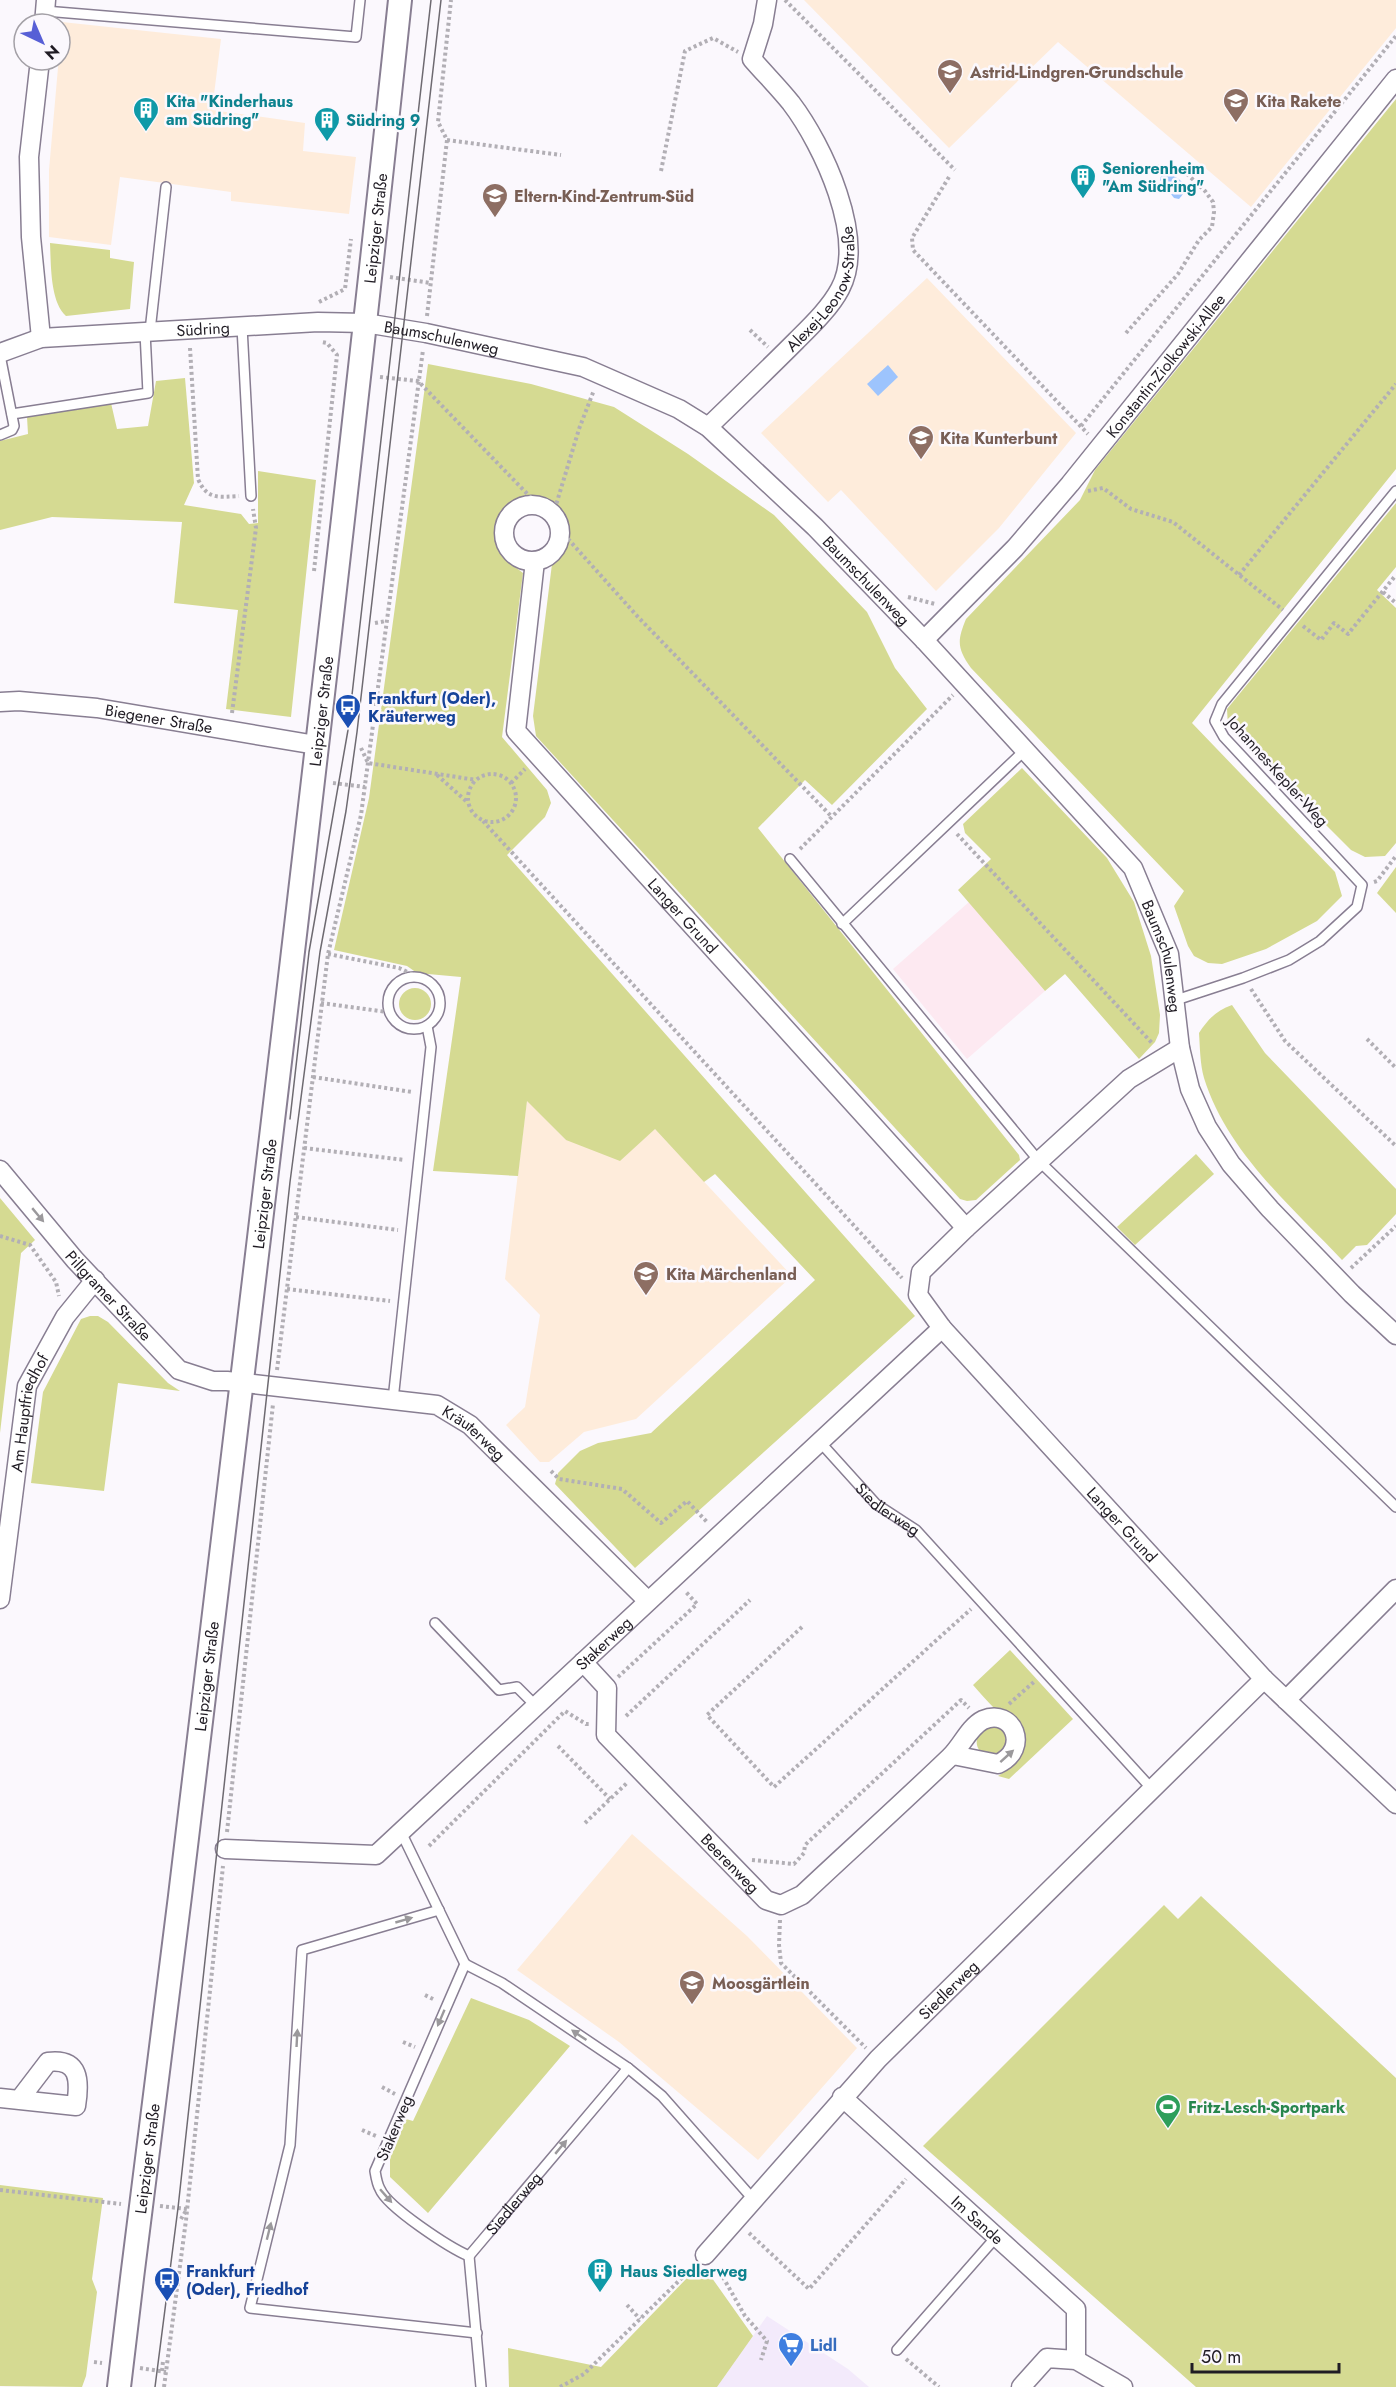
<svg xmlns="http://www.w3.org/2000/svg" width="1396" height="2387" font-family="Jost,sans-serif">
<rect width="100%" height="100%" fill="#fbf8fd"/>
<polygon fill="#f3eafb" points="767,2316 848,2369 869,2387 717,2387"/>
<polygon fill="#fde9f1" points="969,902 1045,991 967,1059 893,969"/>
<g fill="#feecdb">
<polygon points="804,0 1396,0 1396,28 1251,207 1058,42 949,148"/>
<polygon points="62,22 221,39 212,110 305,123 303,151 356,157 349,214 231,201 231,192 120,177 111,245 49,237 49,170"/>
<polygon points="927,278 1076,433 999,528 936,591 841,490 828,502 761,433"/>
<polygon points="527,1100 566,1140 655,1129 792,1276 636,1419 584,1432 549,1462 540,1462 506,1425 525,1407 540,1315 505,1279"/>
<polygon points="632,1834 747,1936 857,2048 758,2160 619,2042 517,1970"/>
</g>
<g fill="#d5da92">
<path d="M1396,99V469L1192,723L1335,872L1342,896L1317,921L1266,949L1222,964L1208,963L1194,956L1188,946L1174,906L1184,891L971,668C957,648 957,641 966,619L1080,500L1095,470Z"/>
<path d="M50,243L110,250V258L134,262L130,309L66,316C50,302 51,264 50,243Z"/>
<polygon points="428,364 531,384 614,407 688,454 774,515 867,612 895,668 927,709 832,805 805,780 758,828 1019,1155 1020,1160 976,1200 967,1201 960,1199 536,736 533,716 552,564 563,544 566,523 549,504 535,498 511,508 499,525 501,547 510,563 523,573 502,737 547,790 551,803 545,817 507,855 915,1316 635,1568 555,1484 558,1473 580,1451 598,1443 651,1433 815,1280 715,1174 704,1182 655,1129 620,1161 566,1140 527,1101 518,1176 433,1171 461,977 417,973 407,966 334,950 369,798"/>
<polygon points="185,378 194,483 184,505 241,514 249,524 258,523 258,471 316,480 291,717 226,709 238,610 174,603 182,522 52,517 0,530 0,441 28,434 27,417 111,403 117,429 148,426 156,381"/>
<polygon points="1396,503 1396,567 1377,590 1396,608 1396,843 1385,856 1365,857 1351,850 1228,727 1227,709"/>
<polygon points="1022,768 1107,858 1134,902 1151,956 1160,1015 1159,1033 1155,1042 1139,1059 1065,974 1045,991 958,890 991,859 965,833 963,824"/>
<polygon points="1396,867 1396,913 1377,893"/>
<circle cx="415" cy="1004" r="16"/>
<path d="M1232,1005L1265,1053L1396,1189V1214L1367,1245L1356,1246L1342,1260C1291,1206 1227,1152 1204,1078C1200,1064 1200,1047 1199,1033C1208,1019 1217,1010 1232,1005Z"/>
<polygon points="1196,1154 1214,1174 1135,1245 1117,1227"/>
<polygon points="0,1198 35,1240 21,1253 0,1433"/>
<polygon points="90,1316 98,1316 108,1322 168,1383 180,1391 118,1383 104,1491 31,1483 43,1392 81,1319"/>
<path d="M1010,1650L1073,1719L1009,1779L998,1776C1018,1764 1038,1741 1016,1720C1010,1715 1001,1714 995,1709C987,1701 980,1693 973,1685Z"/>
<path d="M1001,1726L1009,1740L998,1757L983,1755C973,1744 976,1737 984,1727Z"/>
<polygon points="1201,1896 1396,2078 1396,2387 1196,2387 923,2146 1164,1905 1178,1919"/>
<polygon points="471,1998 529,2020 570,2046 428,2213 390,2177 390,2158 406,2119 413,2121"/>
<polygon points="0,2185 103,2198 92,2279 97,2292 86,2376 82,2387 0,2386"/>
<polygon points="707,2271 753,2336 717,2387 509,2387 508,2348 601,2367 687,2278"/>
</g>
<g fill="#9dc4fd">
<path d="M1166,173C1179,177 1192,186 1179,199L1174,198L1160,180L1161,176Z"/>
<polygon points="888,365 898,377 878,396 867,384"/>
</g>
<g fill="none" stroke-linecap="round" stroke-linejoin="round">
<defs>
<g id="service">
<polyline points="45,11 356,37 360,0"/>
<polyline points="242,327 251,496"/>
<polyline points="150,331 166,187"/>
<polyline points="0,355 14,426 12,430 0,435"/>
<polyline points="12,414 148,393 145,332"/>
<polyline points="790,859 1039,1161 1396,1507"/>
<polyline points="842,924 1025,750"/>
<circle cx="414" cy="1003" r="26"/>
<polyline points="1173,1001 1243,978 1289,960 1320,941 1357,907 1362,885 1224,737 1215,721 1222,704 1396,491"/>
<polyline points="393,1400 431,1047 427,1026"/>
<path id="s1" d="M820,1442L876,1504L916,1530L1152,1789"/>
<polyline points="435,1623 499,1690 517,1687 536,1706"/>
<polyline points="401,1832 465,1964"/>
<polyline points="439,1910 302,1950 290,2145 250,2308 477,2333"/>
<polyline points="465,1964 502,1983 628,2068 662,2096 753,2199"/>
<path d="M465,1964L375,2171C376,2177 377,2184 380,2189C387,2207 450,2248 469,2256"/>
<path id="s2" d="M469,2256L628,2068"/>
<polyline points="469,2256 481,2387"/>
<polyline points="897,2350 997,2236"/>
</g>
<g id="minor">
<polyline points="44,24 46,0"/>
<polyline points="40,60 29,157 31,237 41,338"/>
<path id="s3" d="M0,353L41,338L318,322L365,323L426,333L583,367L679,409L708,427L815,527L924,640L1133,868L1169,954L1180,1048L1190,1089L1207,1127L1231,1164L1270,1209L1352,1294L1396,1335"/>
<path id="s4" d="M708,427C737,399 767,370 796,341C811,326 830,308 840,289C867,239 823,145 791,103C779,88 765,74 752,59L763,24L767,0"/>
<circle cx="532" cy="533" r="28"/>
<path id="s5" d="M535,561L516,731L966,1228"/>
<path id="s6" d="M924,640L1015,548L1070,484L1396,79"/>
<path id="s7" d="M0,702L19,701L97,708L316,745"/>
<path id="s8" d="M1180,1048L1129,1079L966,1228L921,1272L918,1295L942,1328L1264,1679L1396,1804"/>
<path id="s9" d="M0,1170L75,1260L179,1370L213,1381H227L437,1405L470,1425L648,1601"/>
<path id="s10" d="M0,1599L27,1386L65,1317L95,1280"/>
<path id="s11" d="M583,1662L607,1688L606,1735L766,1900L781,1905L802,1895C851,1849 901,1804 950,1757C961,1747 969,1727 983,1720C1013,1707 1031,1749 998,1764L953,1755"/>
<polyline points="1286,1700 1396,1589"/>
<path id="s12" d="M225,1849L376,1855L942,1328"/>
<path id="s13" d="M842,2097L1076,2309V2360"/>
<path d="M0,2098L76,2106C80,2081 80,2058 48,2062L19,2100"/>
<path id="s14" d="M705,2255L878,2059L1264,1679"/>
<polyline points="1021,2387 1047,2358 1076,2360 1123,2387"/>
</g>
<g id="tertiary">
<path id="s15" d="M119,2387C138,2223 160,2059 180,1896C256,1264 333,633 400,0"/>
</g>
</defs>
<use href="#service" stroke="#887e92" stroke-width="12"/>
<use href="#minor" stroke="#887e92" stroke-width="21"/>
<use href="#tertiary" stroke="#887e92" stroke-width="26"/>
<g stroke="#b2afb5" stroke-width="4" stroke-dasharray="3 3" stroke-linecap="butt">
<polyline points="785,0 955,170"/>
<polyline points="447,140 561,155"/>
<polyline points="661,171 685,51 713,38 738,52"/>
<polyline points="949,177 912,238 913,250 1088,434"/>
<polyline points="390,277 431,283"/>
<polyline points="319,302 345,289 351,239"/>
<polyline points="427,316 447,140 438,122 451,0"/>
<polyline points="750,330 768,347"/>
<polyline points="1126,333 1178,274 1199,240 1212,227 1214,212 1213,202 1205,191 1185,172 1158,166 1136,174"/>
<path d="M190,348L198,479C207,500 219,497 239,496"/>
<polyline points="380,377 418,381 539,506"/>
<polyline points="1081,426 1396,36"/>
<polyline points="1088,491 1103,488 1131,509 1173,522 1283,610"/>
<polyline points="553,515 579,429 594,390"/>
<polyline points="560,530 638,617 832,817"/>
<polyline points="314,571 337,355 327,343 322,342"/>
<polyline points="1239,575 1396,384"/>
<polyline points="1383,592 1396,603"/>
<polyline points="908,597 935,604"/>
<polyline points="375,623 386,621"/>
<polyline points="1303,626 1321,640 1334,623 1348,634 1396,575"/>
<polyline points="232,713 256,528 253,509"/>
<polyline points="361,748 368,763 476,780"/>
<circle cx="492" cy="798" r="24"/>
<polyline points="437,775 467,802"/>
<polyline points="333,783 365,787"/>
<polyline points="511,783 525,769"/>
<polyline points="483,821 902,1278"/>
<polyline points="957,834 1152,1043"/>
<polyline points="800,849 953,695"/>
<polyline points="1374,882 1377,881 1396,856"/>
<polyline points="328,954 399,968 418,977"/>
<polyline points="1251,989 1285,1041 1396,1146"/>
<polyline points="321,1003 387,1012"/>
<polyline points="1367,1039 1396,1068"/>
<polyline points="313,1077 412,1092"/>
<polyline points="304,1148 405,1160"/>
<polyline points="296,1217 398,1230"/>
<polyline points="0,1236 30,1245 56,1282 59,1296"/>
<polyline points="1351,1268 1396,1226"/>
<polyline points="287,1289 390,1301"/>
<polyline points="277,1370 328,954 361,815 423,350"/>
<polyline points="551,1471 559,1479 622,1489 661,1523 687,1501 707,1522"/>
<polyline points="802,1627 707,1715 774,1787 971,1609"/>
<polyline points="618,1677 697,1604 685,1591"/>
<polyline points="1009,1704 1035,1681"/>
<polyline points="626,1716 750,1600"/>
<polyline points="558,1746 610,1799"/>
<polyline points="585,1823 628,1782"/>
<polyline points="227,1832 273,1404"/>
<polyline points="429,1846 565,1711 586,1724 590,1724"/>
<polyline points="752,1860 794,1864 804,1853 805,1845 961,1700 969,1708"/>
<polyline points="780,1920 779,1945 781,1963 866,2048"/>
<polyline points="425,1995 435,2000"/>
<polyline points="403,2042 415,2047"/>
<polyline points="382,2087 395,2094"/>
<polyline points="362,2130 376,2136"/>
<polyline points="0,2190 121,2204"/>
<polyline points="160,2206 187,2209 181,2219"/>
<polyline points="749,2233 809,2289 906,2179"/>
<polyline points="715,2268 724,2279 745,2316 767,2341 761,2360"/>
<polyline points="627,2305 640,2319"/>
<polyline points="906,2359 939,2387"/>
<polyline points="94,2362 102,2363"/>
<polyline points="140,2368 166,2372"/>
<polyline points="162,2371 163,2361"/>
<polyline points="164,2387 186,2220 223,1866"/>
<polyline points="560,2387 584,2374 694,2266"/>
</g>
<use href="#service" stroke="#fff" stroke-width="9"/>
<use href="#minor" stroke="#fff" stroke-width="18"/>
<use href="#tertiary" stroke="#fff" stroke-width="22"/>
<g stroke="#6e6a71" stroke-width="1.5">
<polyline points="290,1119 309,952 348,730 431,0"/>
<polyline points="155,2387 178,2208 290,1182 320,952 346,811 357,732 441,0"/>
</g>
</g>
<defs><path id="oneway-solid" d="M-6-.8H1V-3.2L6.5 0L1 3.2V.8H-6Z" transform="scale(1.5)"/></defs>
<g fill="#9b999c">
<use href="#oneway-solid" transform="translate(38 1215) rotate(50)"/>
<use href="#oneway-solid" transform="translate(1007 1756) rotate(-42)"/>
<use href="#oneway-solid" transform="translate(404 1920) rotate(-16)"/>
<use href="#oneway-solid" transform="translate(441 2018) rotate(113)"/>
<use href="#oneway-solid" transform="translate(579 2035) rotate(-146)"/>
<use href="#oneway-solid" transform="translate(297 2038) rotate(-87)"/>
<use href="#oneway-solid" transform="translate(561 2147) rotate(-50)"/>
<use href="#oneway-solid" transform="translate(386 2196) rotate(49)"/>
<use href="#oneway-solid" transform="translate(269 2231) rotate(-76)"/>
</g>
<defs>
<symbol id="school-pin" viewBox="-11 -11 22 30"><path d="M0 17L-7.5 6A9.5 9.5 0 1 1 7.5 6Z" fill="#8d6e63" stroke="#fbf8fd"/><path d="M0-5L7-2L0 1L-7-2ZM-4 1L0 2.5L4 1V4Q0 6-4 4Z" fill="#fff"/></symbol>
<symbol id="building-pin" viewBox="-11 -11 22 30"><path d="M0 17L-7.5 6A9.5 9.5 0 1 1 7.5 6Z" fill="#0f9aa8" stroke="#fbf8fd"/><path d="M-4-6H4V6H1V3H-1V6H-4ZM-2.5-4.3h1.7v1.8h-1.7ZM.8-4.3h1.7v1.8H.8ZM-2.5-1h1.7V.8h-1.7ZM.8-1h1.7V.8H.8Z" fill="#fff"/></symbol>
<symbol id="bus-pin" viewBox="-11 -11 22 30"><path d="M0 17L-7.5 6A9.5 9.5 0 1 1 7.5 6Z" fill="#1a4fb4" stroke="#fbf8fd"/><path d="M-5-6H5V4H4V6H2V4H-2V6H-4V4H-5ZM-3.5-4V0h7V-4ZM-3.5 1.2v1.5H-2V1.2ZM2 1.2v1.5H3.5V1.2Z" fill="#fff"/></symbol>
<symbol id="stadium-pin" viewBox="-11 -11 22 30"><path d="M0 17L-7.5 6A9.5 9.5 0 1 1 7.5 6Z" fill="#2e9e5b" stroke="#fbf8fd"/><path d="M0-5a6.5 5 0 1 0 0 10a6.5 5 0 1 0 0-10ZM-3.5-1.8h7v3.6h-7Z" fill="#fff"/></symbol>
<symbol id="supermarket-pin" viewBox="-11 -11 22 30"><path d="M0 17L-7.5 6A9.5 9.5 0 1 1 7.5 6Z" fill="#3f7fe0" stroke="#fbf8fd"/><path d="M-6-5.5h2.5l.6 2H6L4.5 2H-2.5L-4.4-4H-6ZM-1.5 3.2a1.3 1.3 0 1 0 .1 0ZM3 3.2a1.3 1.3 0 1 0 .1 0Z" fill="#fff"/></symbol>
</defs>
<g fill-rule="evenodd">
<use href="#school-pin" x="935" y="57" width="30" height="40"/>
<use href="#school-pin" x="1221" y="86" width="30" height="40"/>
<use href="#building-pin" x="131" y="95" width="30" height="40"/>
<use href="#building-pin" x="312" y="105" width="30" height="40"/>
<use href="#building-pin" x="1068" y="162" width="30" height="40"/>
<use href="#school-pin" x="480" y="181" width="30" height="40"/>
<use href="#school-pin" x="906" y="423" width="30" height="40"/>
<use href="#bus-pin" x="333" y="692" width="30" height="40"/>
<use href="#school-pin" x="631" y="1259" width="30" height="40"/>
<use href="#school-pin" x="677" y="1968" width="30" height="40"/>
<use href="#stadium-pin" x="1153" y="2092" width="30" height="40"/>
<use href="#building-pin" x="585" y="2256" width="30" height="40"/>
<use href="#bus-pin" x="152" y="2265" width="30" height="40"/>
<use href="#supermarket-pin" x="776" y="2330" width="30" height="40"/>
</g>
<g text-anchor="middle" stroke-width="5" stroke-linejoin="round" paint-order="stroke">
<g font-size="16" font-weight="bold" fill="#785e54" stroke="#fbf8fd" text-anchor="start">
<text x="970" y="78">Astrid-Lindgren-Grundschule</text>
<text x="1256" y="107">Kita Rakete</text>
<text x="514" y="202">Eltern-Kind-Zentrum-Süd</text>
<text x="940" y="444">Kita Kunterbunt</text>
<text x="666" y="1280">Kita Märchenland</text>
<text x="712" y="1989">Moosgärtlein</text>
</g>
<g font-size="16" font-weight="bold" fill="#0d838f" stroke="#fbf8fd" text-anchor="start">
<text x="166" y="107">Kita "Kinderhaus<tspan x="166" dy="18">am Südring"</tspan></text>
<text x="346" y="126">Südring 9</text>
<text x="1102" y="174">Seniorenheim<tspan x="1102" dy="18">"Am Südring"</tspan></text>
<text x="620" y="2277">Haus Siedlerweg</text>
</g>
<g font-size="16" fill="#201c24" stroke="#fbf8fd">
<text dy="6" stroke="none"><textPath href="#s15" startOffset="2174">Leipziger Straße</textPath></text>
<text dy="6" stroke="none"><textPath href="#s4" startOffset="184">Alexej-Leonow-Straße</textPath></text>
<text dy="6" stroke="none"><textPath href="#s3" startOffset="206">Südring</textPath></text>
<text dy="6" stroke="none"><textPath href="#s3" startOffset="446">Baumschulenweg</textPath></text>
<text dy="6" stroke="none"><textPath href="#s6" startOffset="366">Konstantin-Ziolkowski-Allee</textPath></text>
<text dy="6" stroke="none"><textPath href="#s3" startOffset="950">Baumschulenweg</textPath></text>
<text dy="6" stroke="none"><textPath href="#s15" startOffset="1688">Leipziger Straße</textPath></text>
<text dy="6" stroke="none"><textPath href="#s7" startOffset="160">Biegener Straße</textPath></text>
<text transform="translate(1278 771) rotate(48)" y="6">Johannes-Kepler-Weg</text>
<text dy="6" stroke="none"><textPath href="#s5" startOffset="420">Langer Grund</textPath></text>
<text dy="6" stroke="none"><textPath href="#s3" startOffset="1436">Baumschulenweg</textPath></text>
<text dy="6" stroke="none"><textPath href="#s15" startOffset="1202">Leipziger Straße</textPath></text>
<text dy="6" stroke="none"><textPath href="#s9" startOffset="166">Pillgramer Straße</textPath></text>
<text dy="6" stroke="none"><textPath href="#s10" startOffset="189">Am Hauptfriedhof</textPath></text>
<text dy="6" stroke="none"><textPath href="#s9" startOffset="576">Kräuterweg</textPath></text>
<text dy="6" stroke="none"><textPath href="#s1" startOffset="96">Siedlerweg</textPath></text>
<text dy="6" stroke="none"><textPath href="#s8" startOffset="674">Langer Grund</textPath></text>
<text dy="6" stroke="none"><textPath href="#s12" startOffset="462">Stakerweg</textPath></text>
<text dy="6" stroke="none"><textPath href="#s15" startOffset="716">Leipziger Straße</textPath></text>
<text dy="6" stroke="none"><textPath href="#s11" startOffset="261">Beerenweg</textPath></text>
<text dy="6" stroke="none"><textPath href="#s14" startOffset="360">Siedlerweg</textPath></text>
<text transform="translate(394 2128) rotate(-67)" y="6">Stakerweg</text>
<text dy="6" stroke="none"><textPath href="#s15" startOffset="230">Leipziger Straße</textPath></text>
<text dy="6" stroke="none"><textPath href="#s2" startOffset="69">Siedlerweg</textPath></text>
<text dy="6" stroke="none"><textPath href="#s13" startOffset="183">Im Sande</textPath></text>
</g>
<g font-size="16" font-weight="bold" fill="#164399" stroke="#fbf8fd" text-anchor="start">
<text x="368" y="704">Frankfurt (Oder),<tspan x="368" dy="18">Kräuterweg</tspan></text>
<text x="186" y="2277">Frankfurt<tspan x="186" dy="18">(Oder), Friedhof</tspan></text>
</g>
<g font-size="16" font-weight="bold" fill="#27864d" stroke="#fbf8fd" text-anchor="start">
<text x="1188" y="2113">Fritz-Lesch-Sportpark</text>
</g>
<g font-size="16" font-weight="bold" fill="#366cbe" stroke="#fbf8fd" text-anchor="start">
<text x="810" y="2351">Lidl</text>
</g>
</g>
<g transform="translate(42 42) rotate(136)"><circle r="28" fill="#fbf8fd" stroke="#a3a0a6" stroke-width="1.5"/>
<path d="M0-4.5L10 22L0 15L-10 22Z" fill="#575fd6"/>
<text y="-9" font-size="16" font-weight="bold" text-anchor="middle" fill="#201c24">N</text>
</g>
<path d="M1192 2363v9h147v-9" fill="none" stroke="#201c24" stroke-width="3"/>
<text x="1201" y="2363" font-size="18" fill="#201c24" stroke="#fbf8fd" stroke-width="4.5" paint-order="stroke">50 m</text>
</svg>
